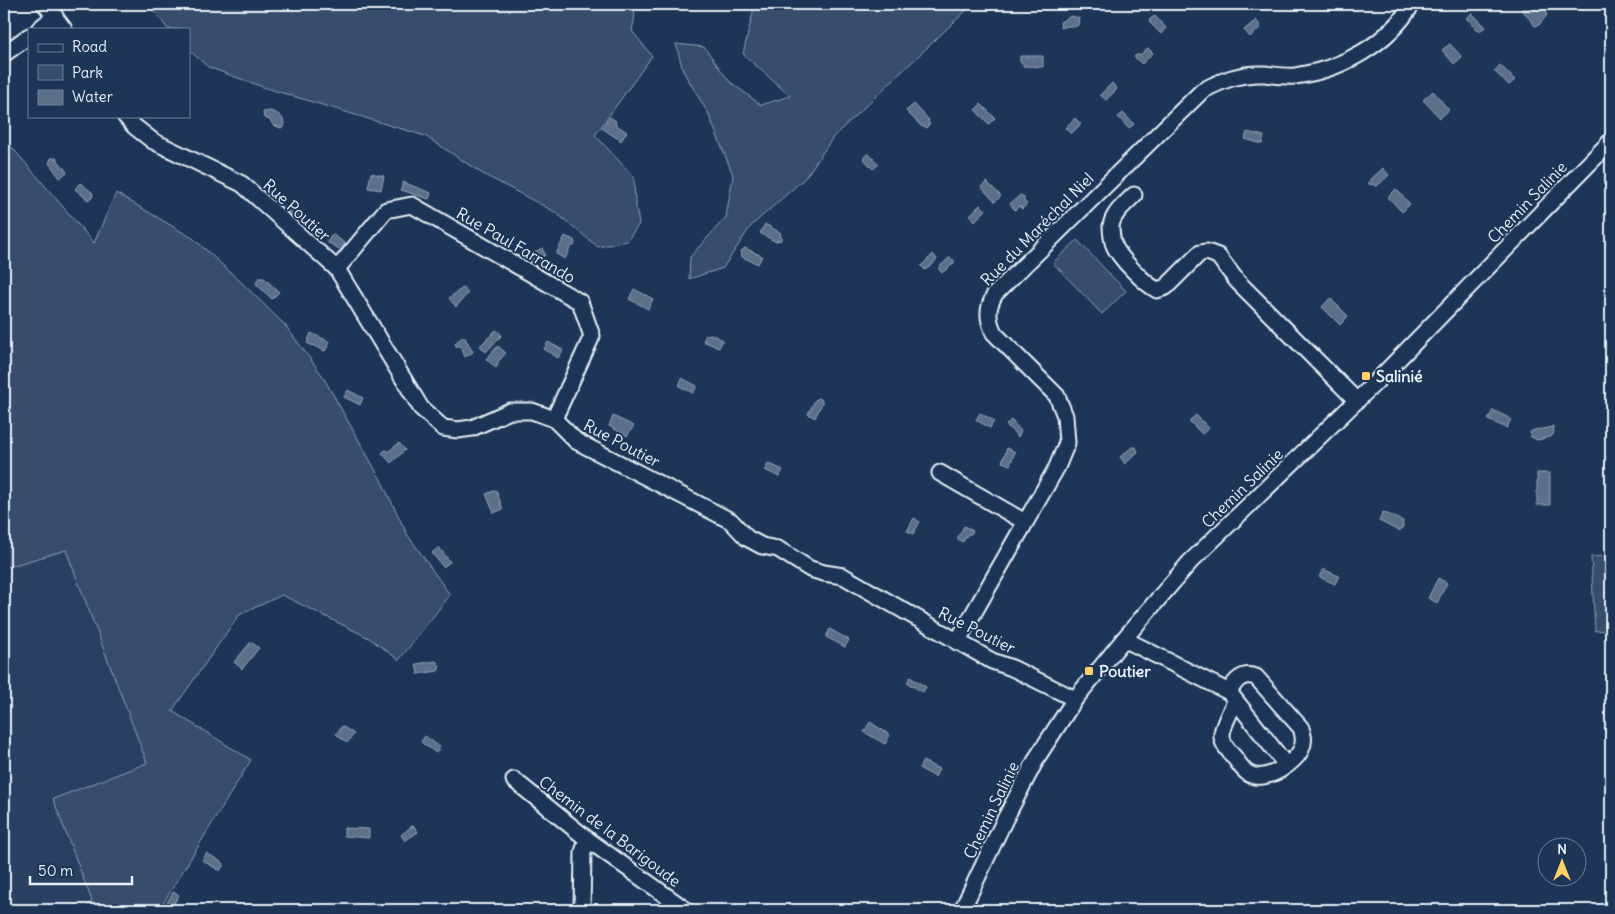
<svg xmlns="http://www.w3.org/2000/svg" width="1615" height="914" font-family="Delius,sans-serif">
<rect width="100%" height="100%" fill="#1d3557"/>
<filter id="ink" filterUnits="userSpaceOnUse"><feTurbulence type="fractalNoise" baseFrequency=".02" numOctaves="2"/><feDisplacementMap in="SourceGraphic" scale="10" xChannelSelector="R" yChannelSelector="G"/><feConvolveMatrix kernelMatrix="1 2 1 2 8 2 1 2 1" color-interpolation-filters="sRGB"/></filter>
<g filter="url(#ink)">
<polygon fill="#2a4162" points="66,550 147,763 53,799 92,901 85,910 4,910 4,568"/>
<g fill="#374d6c" stroke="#909fb2">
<polygon points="148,4 630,4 635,15 632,31 652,56 595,135 634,177 635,201 639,224 627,241 598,247 555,212 483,174 425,136 263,87 208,67 189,50 189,29 168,29"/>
<polygon points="755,4 973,4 834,136 805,178 751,226 723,268 689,279 690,257 726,217 733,175 708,113 683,71 676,44 704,47 729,81 761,105 790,96 743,54"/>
<polygon points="4,138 94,243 116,193 194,239 241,282 285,325 322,375 380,478 407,534 450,595 399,660 369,638 282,595 239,615 172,711 251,760 159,910 85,910 92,901 53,799 147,763 66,550 4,568"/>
<polygon points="1077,240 1126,291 1102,314 1053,263"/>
<polygon points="1611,556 1611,630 1595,631 1591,557"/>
</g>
<g fill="#5d7089" stroke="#95a4b5">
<polygon points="1523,4 1533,4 1538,7 1541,4 1546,9 1547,15 1539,25 1535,26 1523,11 1521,6"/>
<polygon points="1472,13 1486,27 1479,31 1466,18"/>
<polygon points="1071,16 1079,18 1078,25 1075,27 1068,26 1061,28 1060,22"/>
<polygon points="1155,16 1166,28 1161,34 1149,22 1150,19"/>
<polygon points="1256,20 1261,27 1250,37 1244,30"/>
<polygon points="1450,44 1462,57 1454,64 1442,50"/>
<polygon points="1148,48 1153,53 1142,64 1134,57 1136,55 1140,55"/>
<polygon points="1020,56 1043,56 1043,67 1023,66 1023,63 1020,62"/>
<polygon points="1500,65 1515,80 1509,85 1494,71"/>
<polygon points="1112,83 1117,89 1106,100 1100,95"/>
<polygon points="1433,91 1449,110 1440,118 1423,100"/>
<polygon points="914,104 929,120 928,122 930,124 926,128 924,126 922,127 906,111"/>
<polygon points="981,104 995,118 989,124 975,110"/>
<path d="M270,111C278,113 285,117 284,126L281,128L273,125L270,120L264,118L263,112Z"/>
<polygon points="1123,113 1134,124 1129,129 1118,117"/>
<polygon points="610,117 616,121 615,124 627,132 621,141 602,128"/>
<polygon points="1075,118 1081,124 1071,134 1065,128"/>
<polygon points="1247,132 1264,136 1262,144 1245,139"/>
<polygon points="868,153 879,164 873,169 863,158"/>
<polygon points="51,158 56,158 67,172 60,178 49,163"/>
<polygon points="1383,168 1389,175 1376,187 1373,184 1370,185 1368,182"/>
<polygon points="371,173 384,176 381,190 368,188"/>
<polygon points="403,182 431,193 429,199 401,190"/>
<polygon points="987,182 1001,196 995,202 981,187"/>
<polygon points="80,183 93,193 92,198 88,200 75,189"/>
<polygon points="1396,189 1410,204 1402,212 1388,197"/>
<polygon points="1021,195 1024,197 1024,201 1027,204 1022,209 1019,206 1015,210 1010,204 1019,196"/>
<polygon points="980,205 986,210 975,221 970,215"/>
<polygon points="289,206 301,211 299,218 291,216 284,211"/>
<polygon points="765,224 781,233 780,236 782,237 780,241 777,240 776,242 760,233"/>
<polygon points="332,234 345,243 341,250 327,242"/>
<polygon points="565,236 574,240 575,243 574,246 571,246 565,259 556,254"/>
<polygon points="542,248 545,254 544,256 531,262 526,257"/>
<polygon points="745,248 762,256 758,264 742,257 741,251"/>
<polygon points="933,254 937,259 932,265 925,270 921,266"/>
<polygon points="949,258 954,260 954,263 942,273 938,268"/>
<polygon points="259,278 264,278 279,292 272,299 257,285 256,281"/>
<polygon points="464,287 468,293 456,307 449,298"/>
<polygon points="634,289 653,299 648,309 629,299"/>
<polygon points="1330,298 1348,316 1340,325 1322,307"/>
<polygon points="496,330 502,335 486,352 480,346"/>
<polygon points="311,333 330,342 325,351 307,343"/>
<polygon points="711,334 723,340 719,348 703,341 706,335"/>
<polygon points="464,336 473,352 465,357 460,346 456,346 455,343"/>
<polygon points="548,342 563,350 558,358 544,349"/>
<polygon points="498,346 506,353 497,363 498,365 496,368 486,359"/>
<polygon points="682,378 697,386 693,393 679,386"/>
<polygon points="348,390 363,398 360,405 344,397"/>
<polygon points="819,398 822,400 822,403 815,418 808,414 815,400"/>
<polygon points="1493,410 1511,419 1507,428 1488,420"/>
<polygon points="980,413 994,421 990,428 976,420"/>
<polygon points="1196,415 1209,428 1202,434 1189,421"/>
<polygon points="613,416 634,426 627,436 609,426"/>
<polygon points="1011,420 1021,431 1018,437 1006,425"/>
<path d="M1553,426L1554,433L1551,437L1537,440L1531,437L1530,432C1537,427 1545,431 1553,426Z"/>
<polygon points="399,443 405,450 391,463 382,453 385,450 389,451"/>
<polygon points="1132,447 1136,447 1138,452 1125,464 1120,457"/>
<polygon points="1007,448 1015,452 1010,465 1002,462"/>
<polygon points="768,463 783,470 779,477 765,470"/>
<rect x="1537" y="473" width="13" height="32"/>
<polygon points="496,490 503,509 494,513 486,494"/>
<polygon points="1383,512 1403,521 1403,528 1399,531 1379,521"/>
<polygon points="914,518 920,522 913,534 907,531"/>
<polygon points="964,526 973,531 971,534 968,534 963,542 957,539"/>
<polygon points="439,547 450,562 443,567 432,553"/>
<polygon points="1323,569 1339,576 1335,584 1319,577"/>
<polygon points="1438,578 1447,583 1437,603 1428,598"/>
<polygon points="830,629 849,640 845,647 826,637"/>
<polygon points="251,642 259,648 242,669 234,662"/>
<polygon points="436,661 440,666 438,671 418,674 416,664"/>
<polygon points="910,677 926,687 923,692 907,683"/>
<polygon points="870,722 890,735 885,744 864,732"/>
<polygon points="342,726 354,734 347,743 336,734"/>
<polygon points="425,736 440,747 436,753 421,742"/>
<polygon points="923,761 939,769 935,777 919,768"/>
<polygon points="412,826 415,827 418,832 405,841 401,835"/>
<polygon points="344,828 369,829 369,838 344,836"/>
<polygon points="207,853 224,864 220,871 202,860"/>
<polygon points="173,892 179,895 170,910 164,908"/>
</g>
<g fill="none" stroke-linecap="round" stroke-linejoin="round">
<defs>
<g id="street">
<polyline points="45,4 64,29"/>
<polyline points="39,29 55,16"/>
<polyline points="4,54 29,36"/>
<polyline points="125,116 135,127 153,141 242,184 337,269 421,408 443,428 458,430 472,428 510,411 532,411 554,419 576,441 731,521 747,538 762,546 778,549 810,569 824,573 843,576 992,661 1012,668 1075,699"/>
<path d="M1134,195C1125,204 1113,213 1111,226C1111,230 1112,241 1114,245C1119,258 1145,284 1157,290L1166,287L1200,253L1207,252L1218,256L1237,281L1357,401"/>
<polyline points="337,269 386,210 412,205 580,302 592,336 554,419"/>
<polyline points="940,473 1025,522"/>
<polyline points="1124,639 1229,692 1286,765"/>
<path d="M957,642L1057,467L1067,443L1065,416L1057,396L994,333C987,318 987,308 995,294L1202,91C1222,80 1241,73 1264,74C1274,75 1285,77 1295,76C1341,70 1388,44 1412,4"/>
<path d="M1229,692C1235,681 1242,672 1256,677L1301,728C1303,734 1305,740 1302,747C1297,763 1266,783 1249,774C1243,771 1238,762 1234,757C1228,750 1221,743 1222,733C1224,723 1231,711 1235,701"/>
<polyline points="514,780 587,839 686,910"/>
<polyline points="582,910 583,852 587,839"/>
<polyline points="962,910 1005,819 1038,756 1075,699 1124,639 1190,562 1374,384 1611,141"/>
</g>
</defs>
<use href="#street" stroke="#e8f1f8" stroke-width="19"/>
<use href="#street" stroke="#1d3557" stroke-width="15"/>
</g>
</g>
<g fill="#ffd166" stroke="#1d3557" stroke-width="2">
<rect x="1361" y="371" width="10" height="10" rx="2.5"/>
<rect x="1084" y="666" width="10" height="10" rx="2.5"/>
</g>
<g text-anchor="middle" stroke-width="4" stroke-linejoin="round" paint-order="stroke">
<g font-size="16" fill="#e8f1f8" stroke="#1d3557">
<text transform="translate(1527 202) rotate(-46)" y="6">Chemin Salinie</text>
<text transform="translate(297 210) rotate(42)" y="6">Rue Poutier</text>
<text transform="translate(1037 229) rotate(-45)" y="6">Rue du Maréchal Niel</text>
<text transform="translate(516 245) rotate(30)" y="6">Rue Paul Farrando</text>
<text transform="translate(622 443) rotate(28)" y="6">Rue Poutier</text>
<text transform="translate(1242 488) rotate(-44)" y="6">Chemin Salinie</text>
<text transform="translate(977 630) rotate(27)" y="6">Rue Poutier</text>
<text transform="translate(991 810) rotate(-64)" y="6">Chemin Salinie</text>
<text transform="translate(610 831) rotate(37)" y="6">Chemin de la Barigoude</text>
</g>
<g font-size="16" font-weight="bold" fill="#e8f1f8" stroke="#1d3557" text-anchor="start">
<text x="1376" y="382">Salinié</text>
<text x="1099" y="677">Poutier</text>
</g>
</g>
<rect width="1615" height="914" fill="none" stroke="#1d3557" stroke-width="20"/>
<rect x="10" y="10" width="1595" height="894" fill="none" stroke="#e8f1f8" stroke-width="2" filter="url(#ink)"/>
<rect x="28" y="28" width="162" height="90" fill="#1d3557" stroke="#6e8097"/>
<rect x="38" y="44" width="25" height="8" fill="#1d3557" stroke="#6e8097"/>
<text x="72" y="52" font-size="15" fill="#e8f1f8">Road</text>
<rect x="38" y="65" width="25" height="15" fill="#374d6c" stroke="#6e8097"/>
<text x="72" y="78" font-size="15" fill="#e8f1f8">Park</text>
<rect x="38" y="90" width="25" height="15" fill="#5d7089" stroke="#6e8097"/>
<text x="72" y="102" font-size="15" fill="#e8f1f8">Water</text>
<g transform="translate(1562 862)"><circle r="24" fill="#1d3557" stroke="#6e8097"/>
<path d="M0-4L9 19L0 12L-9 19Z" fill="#ffd166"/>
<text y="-8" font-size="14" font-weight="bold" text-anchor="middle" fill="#e8f1f8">N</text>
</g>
<path d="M30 876v8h102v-8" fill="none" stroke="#e8f1f8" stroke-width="2.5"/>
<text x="38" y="876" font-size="15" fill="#e8f1f8" stroke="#1d3557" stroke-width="4" paint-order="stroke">50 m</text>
</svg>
